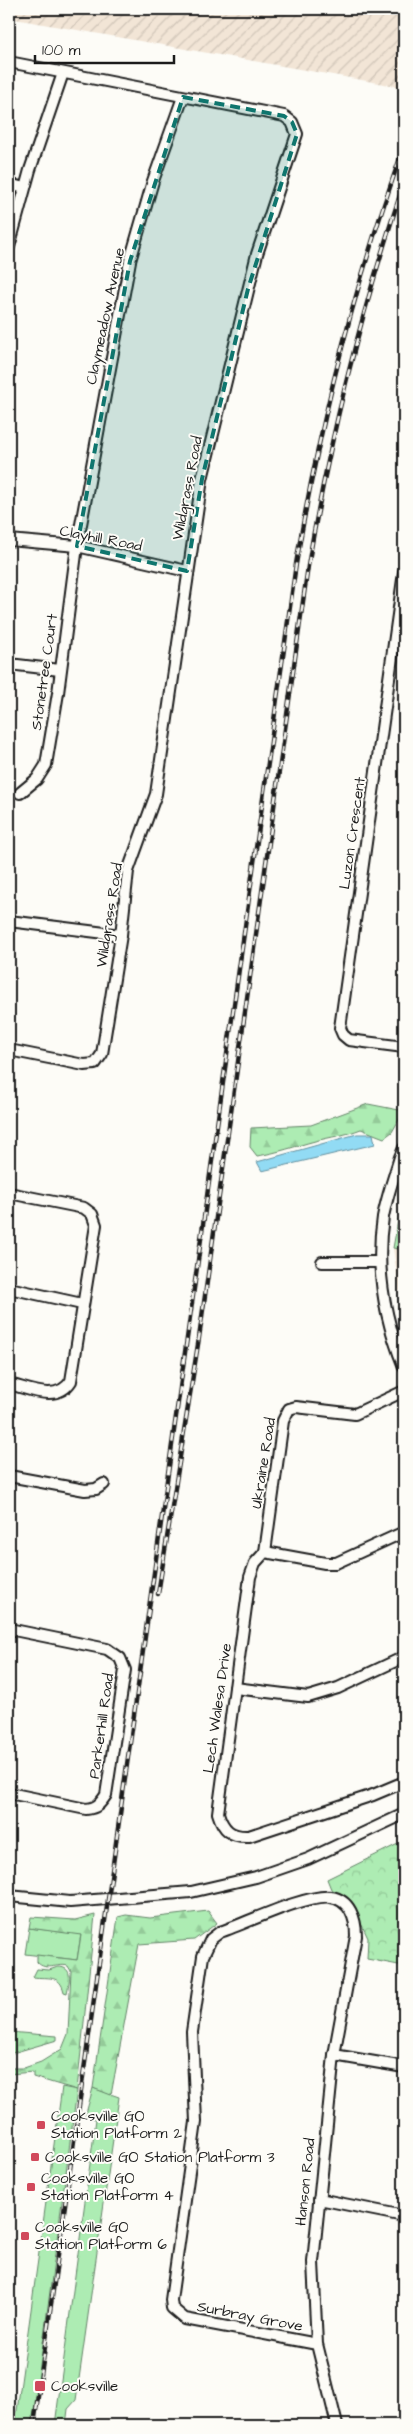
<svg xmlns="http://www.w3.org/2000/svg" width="413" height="2434" font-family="'Architects Daughter',sans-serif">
<defs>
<pattern id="industrial-furrows" width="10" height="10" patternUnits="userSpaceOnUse" patternTransform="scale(1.25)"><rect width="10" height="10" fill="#f2e5d6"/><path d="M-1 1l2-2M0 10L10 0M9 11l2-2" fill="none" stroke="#cfc4b7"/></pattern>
<pattern id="forest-firs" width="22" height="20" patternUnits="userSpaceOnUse" patternTransform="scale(1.25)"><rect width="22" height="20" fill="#adecb3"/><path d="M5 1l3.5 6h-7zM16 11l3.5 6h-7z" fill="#94ca99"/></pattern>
<pattern id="park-crowns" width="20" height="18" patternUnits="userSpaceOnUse" patternTransform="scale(1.25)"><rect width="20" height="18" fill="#adecb3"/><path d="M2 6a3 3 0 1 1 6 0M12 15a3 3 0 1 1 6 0" fill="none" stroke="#94ca99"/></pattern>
</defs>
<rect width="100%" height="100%" fill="#fdfcf7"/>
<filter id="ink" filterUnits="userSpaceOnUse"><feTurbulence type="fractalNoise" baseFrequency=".02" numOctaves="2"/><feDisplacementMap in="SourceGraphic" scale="10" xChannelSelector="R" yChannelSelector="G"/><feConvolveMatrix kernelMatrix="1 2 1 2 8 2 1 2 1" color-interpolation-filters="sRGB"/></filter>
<g filter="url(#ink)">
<polygon fill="#f2e5d6" points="393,1248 404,1250 404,1314 399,1289"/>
<polygon fill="url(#industrial-furrows)" points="9,9 404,9 404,82 401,87 9,18"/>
<g fill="#adecb3" stroke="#648468">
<polygon points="29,1928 81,1934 77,1960 25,1954"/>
<path d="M58,1967C74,1967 69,1982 67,1993L64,1992C60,1974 48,1979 33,1977L37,1969L49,1970Z"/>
<polygon points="62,2087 77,2090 32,2425 15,2425"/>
<polygon points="93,2088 119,2097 76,2400 68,2409 66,2425 55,2425 96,2119 85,2117"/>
</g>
<g fill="url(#forest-firs)" stroke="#648468">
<path d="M368,1104L404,1111L392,1132L384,1138L361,1129C346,1135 331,1137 315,1141C296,1146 277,1153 257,1156L250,1147L251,1128L311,1125Z"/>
<polygon points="208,1911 217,1923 194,1940 139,1944 111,2095 93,2088 118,1917 126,1915 150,1918"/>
<path d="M95,1915L77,2090L33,2077V2072L9,2074V2068H24L41,2062L62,2049L68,2034L71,1971L68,1966C57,1963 46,1972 37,1962V1955L77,1960L81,1935L29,1928L31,1917L75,1920Z"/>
<polygon points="9,2032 57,2036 57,2040 9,2054"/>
</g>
<g fill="url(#park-crowns)" stroke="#648468">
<polygon points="404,1188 404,1250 393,1248"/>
<polygon points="404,1841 404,1966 367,1959 368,1938 350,1900 331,1889 327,1879"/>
</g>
<polygon fill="#92dbf4" stroke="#638f9e" points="357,1134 373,1134 375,1144 262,1171 257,1162"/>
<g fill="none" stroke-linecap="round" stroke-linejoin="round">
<defs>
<g id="minor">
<polyline points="9,62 284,116 292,122 297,134 257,254 202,479 156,794 128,871 121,935 102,1054 95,1064 84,1065 9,1050"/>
<polyline points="9,184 24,188"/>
<polyline points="9,247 30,170 63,73"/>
<polyline points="9,540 77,546 187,571"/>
<polyline points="404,572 340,1028 343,1035 349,1040 404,1047"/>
<polyline points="9,664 60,670"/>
<polyline points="20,793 37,779 46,765 58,693 77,546 130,261 153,181 183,97"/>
<polyline points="9,921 121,935"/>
<path d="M404,1148L400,1157C394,1177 387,1196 383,1217C375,1268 385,1320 404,1367"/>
<path d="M9,1193L84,1208L92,1214L96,1225L71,1381C57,1403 30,1389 9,1384"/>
<polyline points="322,1262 380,1262"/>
<polyline points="9,1288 82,1304"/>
<polyline points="9,1476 85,1490 96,1489 104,1484"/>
<path d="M404,1532L336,1563H325L265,1552L255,1563L250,1577L218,1813C223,1830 231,1837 249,1836L373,1795L404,1782"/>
<polyline points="265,1552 283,1421 289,1409 296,1407 355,1414 404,1391"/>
<path d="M9,1629L107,1649L120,1658L125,1670L106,1795C100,1804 97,1808 86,1809L9,1793"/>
<polyline points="235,1688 308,1697 338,1688 404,1657"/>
<polyline points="9,1896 70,1902 191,1892 256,1877 308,1859 404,1814"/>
<polyline points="334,2055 404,2067"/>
<polyline points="319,2199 404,2216"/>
<path d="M317,2344L185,2319L172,2308L171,2300L196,2122L192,2032L203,1956L211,1939L220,1932C244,1924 309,1893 331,1897C350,1900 356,1919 356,1936L334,2055L313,2262L317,2344L337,2425"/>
</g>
</defs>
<use href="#minor" stroke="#1c1c1c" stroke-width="14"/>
<use href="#minor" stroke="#fdfcf7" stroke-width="10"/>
<defs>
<g id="rail">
<path d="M158,1594L199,1338L308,566C330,436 362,308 404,183"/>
<path d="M34,2425L296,564C320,422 355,282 404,147"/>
</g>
</defs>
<use href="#rail" stroke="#1c1c1c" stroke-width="4.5"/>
<use href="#rail" stroke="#fdfcf7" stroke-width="2.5" stroke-dasharray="8" stroke-linecap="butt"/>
</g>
</g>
<path fill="#0f766e" fill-opacity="0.2" stroke="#0f766e" stroke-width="4" stroke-dasharray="10 6" stroke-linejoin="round" d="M183,97L284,116L292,122L297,134L248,289L202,479L187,571L77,546L130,261Z"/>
<g fill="#d1495b" stroke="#fdfcf7" stroke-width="2">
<rect x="36" y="2120" width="10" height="10" rx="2.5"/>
<rect x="30" y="2152" width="10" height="10" rx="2.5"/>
<rect x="26" y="2182" width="10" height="10" rx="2.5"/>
<rect x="20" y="2231" width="10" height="10" rx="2.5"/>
<rect x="34" y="2380" width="12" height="12" rx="2.5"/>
</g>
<g text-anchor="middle" stroke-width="4" stroke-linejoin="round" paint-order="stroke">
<g font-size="15" fill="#1c1c1c" stroke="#fdfcf7">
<text transform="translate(105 316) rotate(-78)" y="5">Claymeadow Avenue</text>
<text transform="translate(187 488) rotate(-79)" y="5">Wildgrass Road</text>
<text transform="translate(101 538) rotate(11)" y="5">Clayhill Road</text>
<text transform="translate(44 672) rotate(-82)" y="5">Stonetree Court</text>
<text transform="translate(352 833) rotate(-82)" y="5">Luzon Crescent</text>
<text transform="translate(109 915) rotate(-81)" y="5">Wildgrass Road</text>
<text transform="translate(263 1463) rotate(-81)" y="5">Ukraine Road</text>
<text transform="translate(217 1708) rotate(-82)" y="5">Lech Walesa Drive</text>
<text transform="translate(101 1726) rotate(-82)" y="5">Parkerhill Road</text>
<text transform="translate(305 2182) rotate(-84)" y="5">Hanson Road</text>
<text transform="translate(250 2316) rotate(11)" y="5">Surbray Grove</text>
</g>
<g font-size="15" fill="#1c1c1c" stroke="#fdfcf7" text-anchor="start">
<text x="51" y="2121">Cooksville GO<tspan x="51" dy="17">Station Platform 2</tspan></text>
<text x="45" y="2162">Cooksville GO Station Platform 3</text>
<text x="41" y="2183">Cooksville GO<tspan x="41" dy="17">Station Platform 4</tspan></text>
<text x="35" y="2232">Cooksville GO<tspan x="35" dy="17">Station Platform 6</tspan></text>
<text x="51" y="2391">Cooksville</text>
</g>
</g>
<rect width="413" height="2434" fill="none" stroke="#fdfcf7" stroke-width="30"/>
<rect x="15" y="15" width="383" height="2404" fill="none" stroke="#1c1c1c" stroke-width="2" filter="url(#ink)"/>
<path d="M35 55v8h139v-8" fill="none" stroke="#1c1c1c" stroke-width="2.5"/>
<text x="42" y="55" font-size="15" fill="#1c1c1c" stroke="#fdfcf7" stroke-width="4" paint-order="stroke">100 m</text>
</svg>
